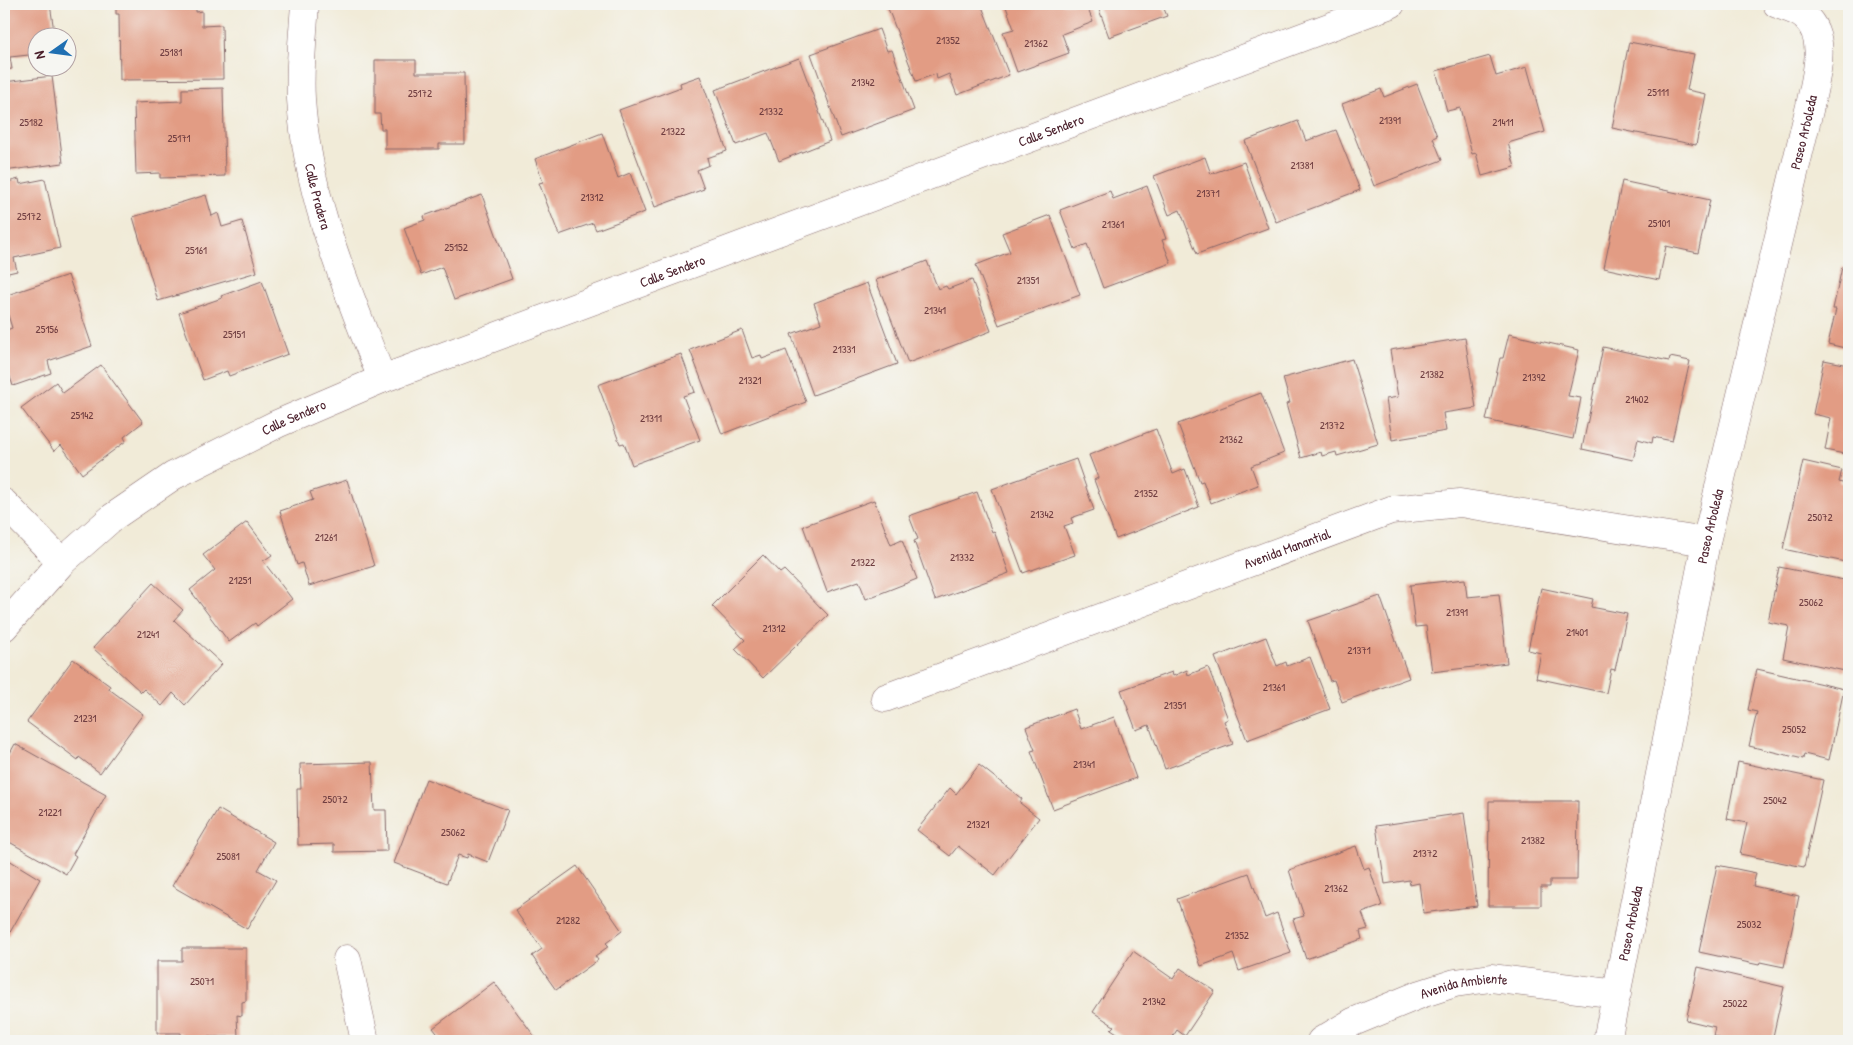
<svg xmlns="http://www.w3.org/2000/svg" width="1853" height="1045" font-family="'Patrick Hand',sans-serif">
<rect width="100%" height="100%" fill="#f6f6f2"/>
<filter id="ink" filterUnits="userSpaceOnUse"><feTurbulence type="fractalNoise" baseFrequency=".02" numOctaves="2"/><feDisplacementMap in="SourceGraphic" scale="10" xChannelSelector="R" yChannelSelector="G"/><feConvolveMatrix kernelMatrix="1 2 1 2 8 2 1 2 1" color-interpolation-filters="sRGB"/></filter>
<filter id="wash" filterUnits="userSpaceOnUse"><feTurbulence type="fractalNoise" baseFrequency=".0096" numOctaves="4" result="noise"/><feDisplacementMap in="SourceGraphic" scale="20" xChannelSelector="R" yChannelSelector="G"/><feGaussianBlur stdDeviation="1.12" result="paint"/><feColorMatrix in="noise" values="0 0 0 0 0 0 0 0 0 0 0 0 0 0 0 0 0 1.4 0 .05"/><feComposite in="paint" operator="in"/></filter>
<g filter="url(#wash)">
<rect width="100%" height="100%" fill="#f1ebd8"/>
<g id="blocks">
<g fill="#e29c84">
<polygon points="4,4 50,4 55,38 38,38 38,54 10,57 12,69 4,70"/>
<polygon points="116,4 196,4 196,12 202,11 202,26 222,25 223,79 120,80 119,14 116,14"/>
<polygon points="893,4 981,4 1009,75 957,95 949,74 937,79 936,74 916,81 887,6"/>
<polygon points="1005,4 1086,4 1093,22 1062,34 1069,53 1017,72 1003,32 1014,29"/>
<polygon points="1097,4 1162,4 1167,16 1109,37"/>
<polygon points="879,29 887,51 892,50 914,110 841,137 811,54"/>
<polygon points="1629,42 1694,54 1687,90 1706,94 1696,145 1612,128"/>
<polygon points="1490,56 1496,76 1527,67 1545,132 1508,143 1515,167 1482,176 1476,153 1472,154 1460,108 1447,111 1436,71"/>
<polygon points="799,58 830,141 779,161 768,133 736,145 715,90"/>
<polygon points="375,60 416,60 416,73 464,73 465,144 439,144 439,149 385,149 385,129 381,129 380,114 375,114"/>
<polygon points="52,76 63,163 4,171 4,82"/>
<polygon points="700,76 727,151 707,158 709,165 697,170 704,189 655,207 619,110 681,87 680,83"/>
<polygon points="1417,84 1437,136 1433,138 1442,160 1374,186 1342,104 1381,89 1384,97"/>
<polygon points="223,88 225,176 160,178 160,173 136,174 134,103 182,101 182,89"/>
<polygon points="1298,121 1306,141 1336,130 1360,190 1276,222 1245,141"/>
<polygon points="602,133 618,178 630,173 645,212 596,230 593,223 559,235 539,183 543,182 535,159"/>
<polygon points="1205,157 1211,174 1244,162 1268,228 1197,254 1180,210 1169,215 1154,176"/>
<polygon points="19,179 20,184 45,179 60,248 14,258 17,271 4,274 4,183"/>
<polygon points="1622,181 1710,200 1698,253 1666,246 1659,280 1604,268"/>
<polygon points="1147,186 1166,239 1162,240 1171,263 1103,288 1087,244 1075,249 1060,210 1110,191 1113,199"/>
<polygon points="206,195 212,216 218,213 222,227 242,221 257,272 158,301 133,217"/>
<polygon points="482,195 512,279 454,300 442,267 421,275 404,228 425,220 424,216"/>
<polygon points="1050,215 1080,295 999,325 976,265 1010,252 1002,233"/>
<polygon points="927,261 938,289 946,286 948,289 972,280 991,331 908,363 876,280"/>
<polygon points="1842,267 1849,269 1849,349 1828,344 1836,309 1833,309"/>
<polygon points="68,275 92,346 48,361 51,373 13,386 4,359 4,331 12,328 4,302 4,296"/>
<polygon points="262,281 288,354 229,376 227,371 203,380 179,313 222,298 221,296"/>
<polygon points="867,283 897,364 813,395 791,334 821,323 814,303"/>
<polygon points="742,330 752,358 761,355 762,359 786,350 806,402 722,434 690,350"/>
<polygon points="1509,334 1579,350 1568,396 1581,398 1573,439 1486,420 1500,358 1503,358"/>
<polygon points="1465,338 1476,408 1443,413 1446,431 1392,440 1386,399 1398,397 1390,350"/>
<polygon points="1603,347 1669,361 1670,357 1690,361 1672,441 1653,437 1652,443 1638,439 1633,460 1582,449"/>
<polygon points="681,354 695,392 683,396 700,440 632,465 624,443 620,444 598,385"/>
<polygon points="1352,359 1378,444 1337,456 1336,452 1322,456 1321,452 1301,458 1286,404 1290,403 1283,378"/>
<polygon points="1824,360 1849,365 1849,455 1825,450 1831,418 1813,414"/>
<polygon points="101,365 143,422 124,437 126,441 82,474 61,445 54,451 21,408 56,382 63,393"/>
<polygon points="1261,393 1284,453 1251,466 1258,485 1211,503 1203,481 1200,482 1178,424"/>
<polygon points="1156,429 1173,474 1185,469 1199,507 1116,539 1094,480 1098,478 1089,455"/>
<polygon points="1076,459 1094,510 1071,518 1073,523 1064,526 1075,555 1023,573 992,489"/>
<polygon points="1803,461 1842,470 1839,482 1849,485 1849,558 1846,557 1845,562 1783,549"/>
<polygon points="347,480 374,566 309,586 302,563 297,565 280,511 313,500 310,492"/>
<polygon points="977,492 992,532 994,531 1009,573 935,600 914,541 918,539 909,516"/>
<polygon points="874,500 891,545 902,540 917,579 866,599 859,581 827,592 803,526"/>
<polygon points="247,522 272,555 263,561 292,599 257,626 255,623 229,642 190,590 215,570 203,555"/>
<polygon points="763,555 780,573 784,570 828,615 763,678 735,649 745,640 712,606"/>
<polygon points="1779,567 1849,581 1849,653 1845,671 1783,658 1789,626 1768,622"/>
<polygon points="1465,579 1467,597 1499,594 1507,663 1432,672 1426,626 1415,627 1410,585"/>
<polygon points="153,583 183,610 174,620 222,664 185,705 173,693 162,706 144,689 141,692 93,648"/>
<polygon points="1541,588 1593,599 1591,607 1627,614 1615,670 1611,669 1606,693 1536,678 1541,653 1528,650"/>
<polygon points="1380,596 1409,678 1342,702 1334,680 1330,681 1308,621"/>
<polygon points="1266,637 1277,666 1286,662 1287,666 1310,657 1330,709 1247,740 1215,657"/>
<polygon points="73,659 110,686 109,689 143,714 100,773 79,757 78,760 27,722"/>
<polygon points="1208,667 1228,719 1224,721 1233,744 1165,769 1149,725 1136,730 1121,690 1172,672 1173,676 1187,670 1188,675"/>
<polygon points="1757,669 1844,689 1829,760 1804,754 1803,759 1749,746 1757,712 1748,710"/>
<polygon points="1074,709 1081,729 1114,717 1136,778 1053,809 1031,751 1035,750 1026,727"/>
<polygon points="15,744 106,795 73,854 76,856 66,874 4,839 4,821 6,816 4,815 4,809 8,802 4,800 4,764"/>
<polygon points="372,762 374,810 386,810 387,851 334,852 334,844 298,845 297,789 301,789 300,764"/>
<polygon points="1738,762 1823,780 1804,867 1740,854 1747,823 1727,819"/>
<polygon points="979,765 1022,799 1020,803 1039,818 995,875 958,846 950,856 917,830 950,788 956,794"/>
<polygon points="426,779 508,810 488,862 468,854 467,858 458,855 447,883 394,863"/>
<polygon points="1489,801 1578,801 1577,880 1550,880 1550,887 1541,887 1541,906 1488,906"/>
<polygon points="218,809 274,842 258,870 276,880 247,929 172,886"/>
<polygon points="1464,813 1477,906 1423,913 1419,883 1410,885 1409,880 1385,884 1376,826"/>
<polygon points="1356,846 1364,869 1369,867 1382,906 1362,913 1368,929 1360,931 1362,939 1306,959 1293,919 1304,916 1289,870"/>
<polygon points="4,857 40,879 4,943"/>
<polygon points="1717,865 1756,873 1753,886 1799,896 1784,967 1760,962 1759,965 1699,952"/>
<polygon points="577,866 622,931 606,943 609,946 595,956 598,960 556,990 532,956 542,949 515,910"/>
<polygon points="1249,873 1265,918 1277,913 1291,953 1239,971 1233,954 1201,966 1177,899"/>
<polygon points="182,948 246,948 246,1001 242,1002 242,1016 237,1015 238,1037 181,1037 181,1033 157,1033 157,961 182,961"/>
<polygon points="1133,951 1173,979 1180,968 1215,991 1185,1036 1177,1030 1170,1041 1129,1041 1111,1029 1114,1026 1093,1012"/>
<polygon points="1698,967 1784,987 1772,1041 1717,1041 1718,1037 1713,1036 1715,1027 1686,1020"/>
<polygon points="494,982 535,1037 530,1041 443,1041 433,1028"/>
</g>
</g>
</g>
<g filter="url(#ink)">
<use href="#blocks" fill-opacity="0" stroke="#846668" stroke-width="1"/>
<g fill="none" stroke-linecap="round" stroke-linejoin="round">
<defs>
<g id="street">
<path id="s1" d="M305,4C303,35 299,68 301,99C307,198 347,288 382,379"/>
<polyline points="4,503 62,562"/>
<path id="s2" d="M4,627L62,562L113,517L173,476L277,424L382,379L1391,4"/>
<path id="s3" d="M885,698L1391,510L1460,503L1706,542"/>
<polyline points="347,959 365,1041"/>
<path id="s4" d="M1321,1041L1353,1022L1421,994L1455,983L1491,978L1617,994"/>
<path id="s5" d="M1607,1041L1706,542L1810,106C1815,79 1829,38 1805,17C1799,11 1785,7 1777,4"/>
</g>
</defs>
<use href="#street" stroke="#846668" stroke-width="29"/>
<use href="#street" stroke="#fff" stroke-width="28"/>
</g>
</g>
<g text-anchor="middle" stroke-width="5" stroke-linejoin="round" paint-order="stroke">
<g font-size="11" fill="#703e41">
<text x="948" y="44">21352</text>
<text x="1036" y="47">21362</text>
<text x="171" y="56">25181</text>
<text x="863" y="86">21342</text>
<text x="1658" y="96">25111</text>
<text x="420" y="97">25172</text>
<text x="771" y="115">21332</text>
<text x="1390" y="124">21391</text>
<text x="31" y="126">25182</text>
<text x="1503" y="126">21411</text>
<text x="673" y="135">21322</text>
<text x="179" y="142">25171</text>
<text x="1302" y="169">21381</text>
<text x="1208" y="197">21371</text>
<text x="592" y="201">21312</text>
<text x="29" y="220">25172</text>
<text x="1659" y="227">25101</text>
<text x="1113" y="228">21361</text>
<text x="456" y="251">25152</text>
<text x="196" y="254">25161</text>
<text x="1028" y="284">21351</text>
<text x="935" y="314">21341</text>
<text x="47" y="333">25156</text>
<text x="234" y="338">25151</text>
<text x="844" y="353">21331</text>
<text x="1432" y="378">21382</text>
<text x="1534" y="381">21392</text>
<text x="750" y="384">21321</text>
<text x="1637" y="403">21402</text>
<text x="82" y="419">25142</text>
<text x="651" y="422">21311</text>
<text x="1332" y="429">21372</text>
<text x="1231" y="443">21362</text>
<text x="1146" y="497">21352</text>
<text x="1042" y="518">21342</text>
<text x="1820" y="521">25072</text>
<text x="326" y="541">21261</text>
<text x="962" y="561">21332</text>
<text x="863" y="566">21322</text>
<text x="240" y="584">21251</text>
<text x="1811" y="606">25062</text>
<text x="1457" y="616">21391</text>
<text x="774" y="632">21312</text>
<text x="1577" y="636">21401</text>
<text x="148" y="638">21241</text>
<text x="1359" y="654">21371</text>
<text x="1274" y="691">21361</text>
<text x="1175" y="709">21351</text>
<text x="85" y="722">21231</text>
<text x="1794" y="733">25052</text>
<text x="1084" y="768">21341</text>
<text x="335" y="803">25072</text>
<text x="1775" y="804">25042</text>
<text x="50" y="816">21221</text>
<text x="978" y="828">21321</text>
<text x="453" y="836">25062</text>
<text x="1533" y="844">21382</text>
<text x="1425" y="857">21372</text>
<text x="228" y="860">25081</text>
<text x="1336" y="892">21362</text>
<text x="568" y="924">21282</text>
<text x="1749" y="928">25032</text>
<text x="1237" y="939">21352</text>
<text x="202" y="985">25071</text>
<text x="1154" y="1005">21342</text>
<text x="1735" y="1007">25022</text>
</g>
<g font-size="14" fill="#4a1f2b" stroke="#f6f6f2">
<text dy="5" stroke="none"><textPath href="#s2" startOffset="1172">Calle Sendero</textPath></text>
<text dy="5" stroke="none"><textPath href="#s5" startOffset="930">Paseo Arboleda</textPath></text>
<text dy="5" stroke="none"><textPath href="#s1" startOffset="194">Calle Pradera</textPath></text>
<text dy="5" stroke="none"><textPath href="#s2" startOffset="768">Calle Sendero</textPath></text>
<text dy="5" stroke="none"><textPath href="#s2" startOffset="362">Calle Sendero</textPath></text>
<text dy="5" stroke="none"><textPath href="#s5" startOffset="525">Paseo Arboleda</textPath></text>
<text dy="5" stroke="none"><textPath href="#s3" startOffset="429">Avenida Manantial</textPath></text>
<text dy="5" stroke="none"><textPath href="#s5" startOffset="120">Paseo Arboleda</textPath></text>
<text dy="5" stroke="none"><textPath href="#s4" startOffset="155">Avenida Ambiente</textPath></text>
</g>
</g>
<rect width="1853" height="1045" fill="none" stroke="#f6f6f2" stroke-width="20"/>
<g transform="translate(52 52) rotate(256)"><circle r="24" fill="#f6f6f2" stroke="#b1a0a2"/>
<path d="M0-4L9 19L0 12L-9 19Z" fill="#1f6fb2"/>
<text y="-8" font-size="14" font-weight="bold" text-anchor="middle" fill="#4a1f2b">N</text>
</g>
</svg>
